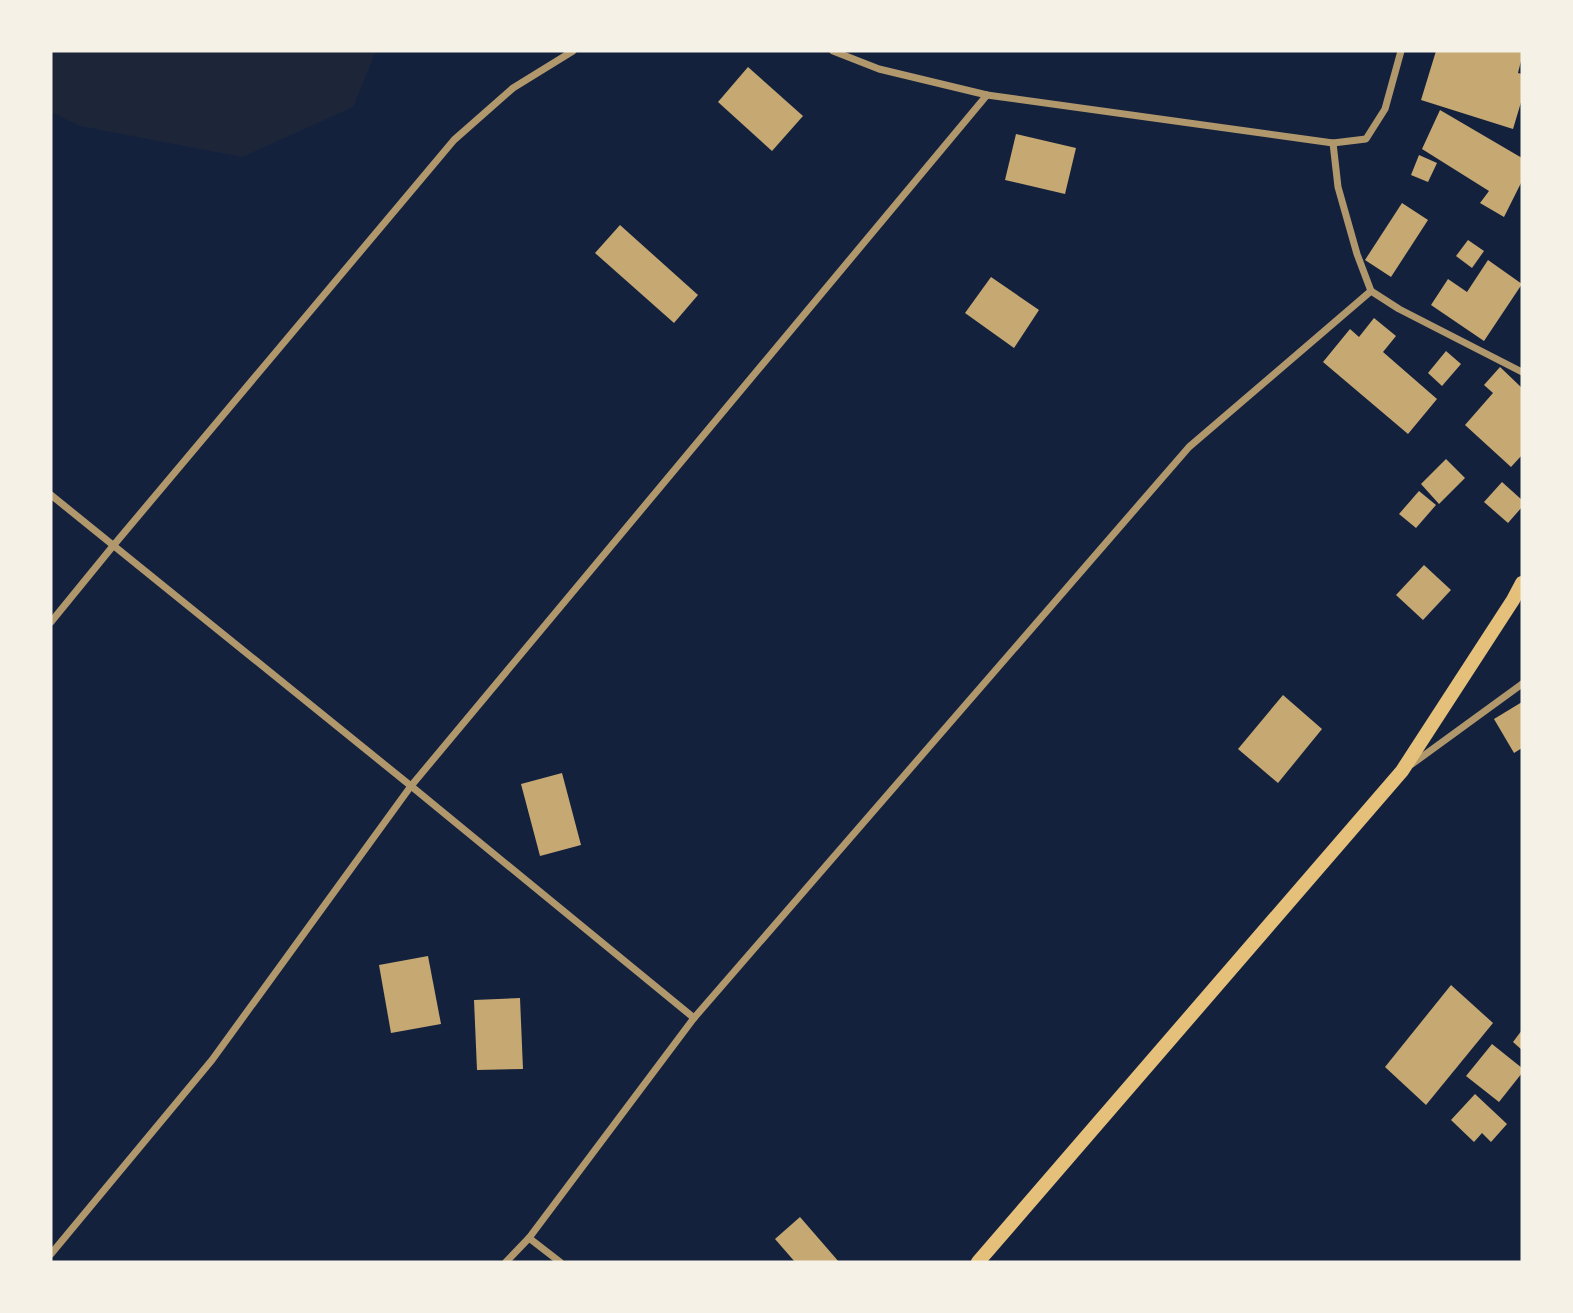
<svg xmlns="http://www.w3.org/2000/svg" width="1573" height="1313" font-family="'Open Sans',sans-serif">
<rect width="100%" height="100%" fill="#14213d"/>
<polygon fill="#1d2539" points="51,51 376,51 353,107 242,157 80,126 51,112"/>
<g fill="#c6a872">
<polygon points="1436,51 1522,51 1522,57 1518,73 1522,74 1522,99 1513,129 1421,100"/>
<polygon points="748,67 803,116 772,151 718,102"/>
<polygon points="1440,110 1522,158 1522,181 1504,217 1480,203 1489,191 1422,149"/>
<polygon points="1016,134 1076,148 1065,194 1005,180"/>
<polygon points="1419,155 1437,163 1428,182 1411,175"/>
<polygon points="1402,203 1428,220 1391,277 1365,260"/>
<polygon points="620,225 698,295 674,323 595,253"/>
<polygon points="1468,240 1484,251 1472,268 1456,256"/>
<polygon points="1488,260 1522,284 1484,341 1431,305 1448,279 1467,292"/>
<polygon points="991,277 1039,310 1014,348 965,313"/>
<polygon points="1374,318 1396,336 1383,352 1437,399 1408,434 1323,362 1350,329 1359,337"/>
<polygon points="1446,351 1461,364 1442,386 1428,373"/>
<polygon points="1500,367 1522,388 1522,455 1511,467 1465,425 1493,393 1484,385"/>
<polygon points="1446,459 1465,478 1439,504 1421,484"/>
<polygon points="1502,482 1522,500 1522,507 1508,523 1484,502"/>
<polygon points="1419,491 1436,505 1416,528 1399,514"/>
<polygon points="1424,565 1451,590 1423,620 1396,595"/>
<polygon points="1283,695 1322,729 1278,783 1238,749"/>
<polygon points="1522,702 1522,748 1514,753 1494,719"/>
<polygon points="562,773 581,845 540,856 521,784"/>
<polygon points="428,956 441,1024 391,1033 379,965"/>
<polygon points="1451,985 1493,1023 1426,1105 1385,1067"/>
<polygon points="520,998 523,1069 477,1070 474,1000"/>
<polygon points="1522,1030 1522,1050 1513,1042"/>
<polygon points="1492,1044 1522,1068 1522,1073 1499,1102 1466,1076"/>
<polygon points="1475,1094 1507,1124 1491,1142 1482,1133 1474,1142 1451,1120"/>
<polygon points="800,1217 839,1262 795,1262 775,1239"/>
</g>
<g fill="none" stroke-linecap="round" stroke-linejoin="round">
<g stroke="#b1986c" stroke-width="7">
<polyline points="833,51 879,69 987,95 1333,143 1366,139 1385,109 1401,51"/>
<polyline points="1333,143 1338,187 1357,254 1371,291"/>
<polyline points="51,495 411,786 694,1018"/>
<polyline points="51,622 113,546 454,140 513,88 573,51"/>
<polyline points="1412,764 1522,684"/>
<polyline points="529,1238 560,1262"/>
<polyline points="51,1254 212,1060 411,786 987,95"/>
<polyline points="506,1262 529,1238 694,1018 1189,447 1371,291 1399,309 1522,372"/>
</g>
<polyline stroke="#e5c07b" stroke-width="14" points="978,1262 1402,771 1513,600 1522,583"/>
</g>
<rect width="1573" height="1313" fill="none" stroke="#f6f1e7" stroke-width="105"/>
</svg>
